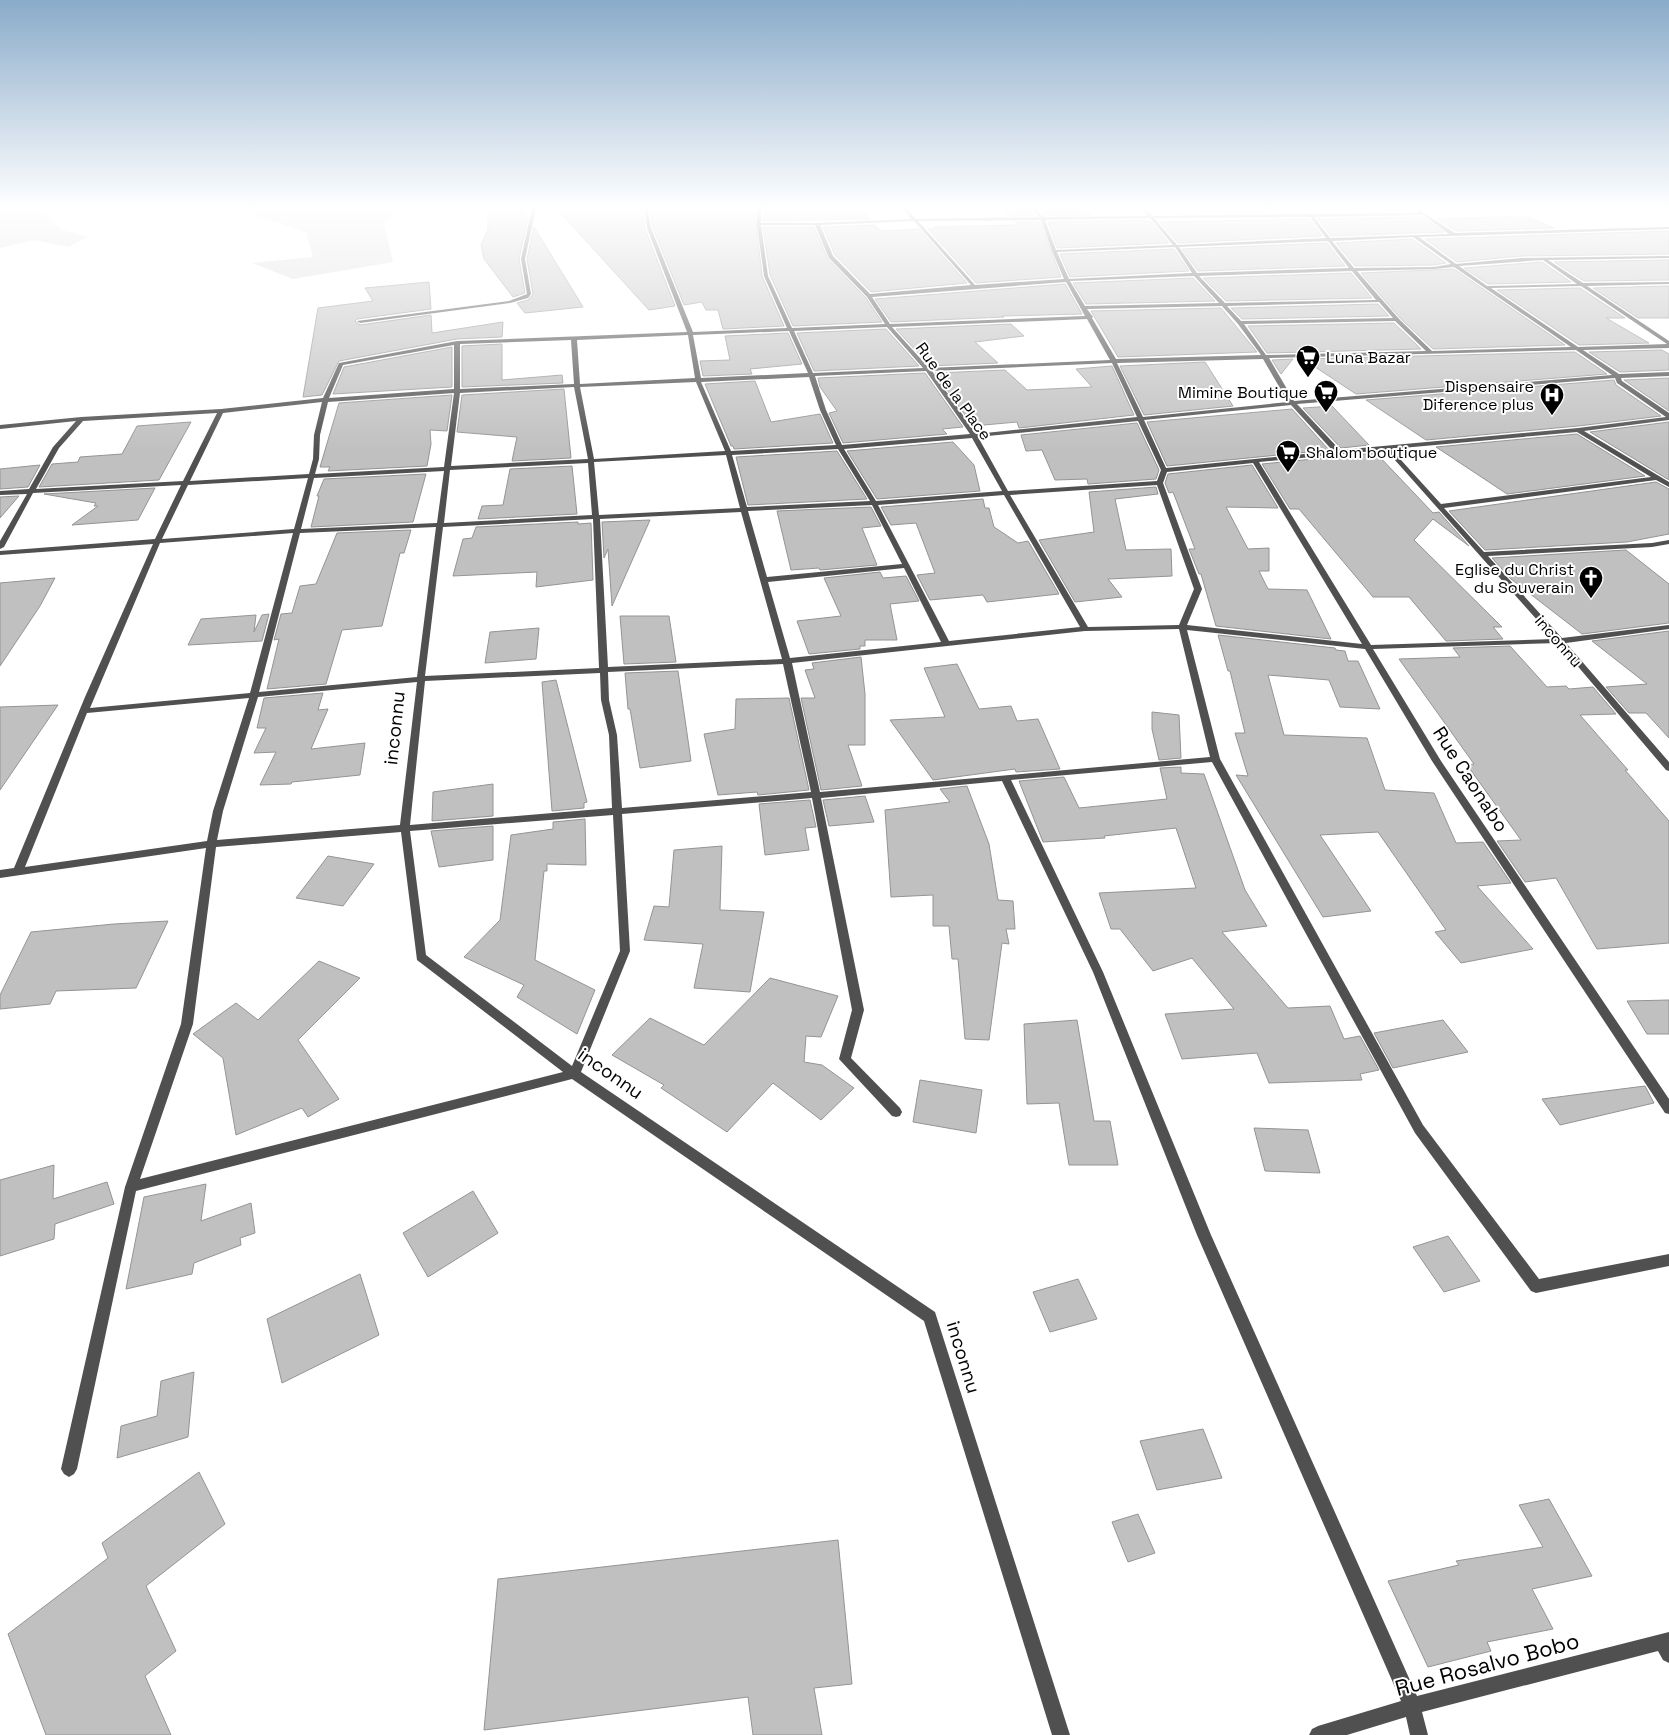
<svg xmlns="http://www.w3.org/2000/svg" width="1669" height="1735" font-family="'Space Grotesk',sans-serif">
<rect width="100%" height="100%" fill="#fff"/>
<g fill="#d7d7d7">
<polygon points="0,208 40,208 62,230 87,237 69,247 34,240 0,248"/>
<polygon points="251,208 404,208 384,224 393,262 293,279 252,263 313,257 306,232 256,216"/>
</g>
<g fill="#c0c0c0" stroke="#949494">
<polygon points="488,208 522,208 528,218 519,259 525,293 513,297 484,259 481,245 488,230"/>
<polygon points="556,208 642,208 645,229 675,306 649,310"/>
<polygon points="650,208 751,208 751,213 755,213 762,276 784,326 723,329 718,310 706,310 702,302 684,305 653,228"/>
<polygon points="860,208 870,219 763,221 763,212"/>
<polygon points="1049,208 1084,208 1090,215 1045,215 1038,209"/>
<polygon points="1030,209 1035,215 1009,216 1004,211"/>
<polygon points="1526,216 1554,228 1456,231 1437,219"/>
<polygon points="1422,217 1444,232 1331,236 1318,219"/>
<polygon points="1309,219 1322,236 1178,243 1160,222"/>
<polygon points="1142,220 1151,222 1169,243 1057,248 1048,222"/>
<polygon points="1015,222 1040,222 1061,277 976,283 928,229 935,229 934,227 1018,225"/>
<polygon points="875,225 881,231 919,229 967,283 871,292 835,255 823,227"/>
<polygon points="534,227 583,307 525,313 517,303 528,300 533,294 527,259"/>
<polygon points="763,227 814,227 828,259 866,298 882,322 793,326 770,275"/>
<polygon points="1669,231 1669,254 1521,256 1457,262 1425,239"/>
<polygon points="1412,239 1446,263 1434,265 1355,266 1336,243"/>
<polygon points="1327,243 1345,266 1198,271 1182,249"/>
<polygon points="1174,249 1189,271 1070,277 1060,254"/>
<polygon points="1669,260 1669,280 1584,281 1554,262"/>
<polygon points="1542,262 1571,282 1488,284 1464,268"/>
<polygon points="1454,269 1565,345 1433,349 1401,319 1361,273"/>
<polygon points="1351,273 1372,298 1226,301 1203,278"/>
<polygon points="1193,278 1215,301 1086,304 1073,283"/>
<polygon points="429,282 431,309 357,319 355,321 360,325 431,315 432,333 503,322 502,337 457,339 339,361 322,395 303,397 318,308 373,301 365,288"/>
<polygon points="1065,284 1082,314 1002,316 1004,317 891,322 875,299"/>
<polygon points="1669,286 1669,318 1638,318 1593,288"/>
<polygon points="1580,288 1625,318 1606,318 1649,343 1579,345 1497,290"/>
<polygon points="1378,304 1389,316 1242,319 1231,308"/>
<polygon points="1221,308 1257,352 1118,357 1091,311"/>
<polygon points="1394,323 1421,349 1267,353 1248,326"/>
<polygon points="1011,324 1024,336 975,342 998,363 930,366 896,329"/>
<polygon points="886,329 919,366 814,371 797,333"/>
<polygon points="788,333 802,364 750,369 752,374 703,376 700,361 730,360 725,336"/>
<polygon points="502,344 502,380 562,375 563,383 462,387 462,346"/>
<polygon points="452,347 452,387 333,394 344,367"/>
<polygon points="1662,350 1669,354 1669,370 1620,372 1589,352"/>
<polygon points="1575,352 1607,374 1356,394 1303,359"/>
<polygon points="1293,359 1281,374 1272,360"/>
<polygon points="1205,362 1233,406 1144,415 1120,366"/>
<polygon points="1112,366 1134,415 1019,428 1017,422 973,426 935,373 1005,370 1027,390 1092,387 1076,369"/>
<polygon points="925,373 963,427 942,429 947,434 843,443 829,413 837,411 820,387 818,378"/>
<polygon points="1669,378 1669,411 1624,380"/>
<polygon points="1614,380 1616,385 1661,416 1578,426 1426,440 1366,400"/>
<polygon points="755,381 771,422 820,414 833,443 734,449 733,446 731,446 705,384"/>
<polygon points="564,389 571,458 512,461 517,437 457,432 462,395"/>
<polygon points="452,395 447,431 430,430 431,444 427,466 328,471 330,467 320,467 339,403"/>
<polygon points="1332,406 1369,445 1341,448 1303,408"/>
<polygon points="1292,409 1329,450 1167,466 1147,422"/>
<polygon points="191,422 159,480 39,487 52,464 78,462 80,457 122,454 137,426"/>
<polygon points="1669,422 1669,480 1590,432"/>
<polygon points="1137,423 1159,470 1156,479 1088,484 1087,479 1055,480 1042,450 1026,451 1021,435"/>
<polygon points="1577,434 1645,476 1507,494 1436,447"/>
<polygon points="953,442 974,465 980,491 877,499 847,451"/>
<polygon points="837,451 867,499 748,505 736,457"/>
<polygon points="1376,453 1433,513 1439,512 1469,546 1433,519 1414,540 1502,627 1493,627 1503,639 1446,641 1409,597 1373,597 1299,509 1290,509 1262,464"/>
<polygon points="40,465 28,487 0,489 0,469"/>
<polygon points="1252,465 1278,508 1226,507 1248,549 1269,548 1269,571 1259,571 1268,589 1307,590 1331,639 1216,626 1201,574 1199,574 1189,549 1195,549 1173,492 1169,493 1165,483 1168,474"/>
<polygon points="572,466 577,514 478,519 482,506 503,505 510,469"/>
<polygon points="426,474 413,522 311,527 319,496 317,496 324,479"/>
<polygon points="1656,482 1669,489 1669,534 1627,542 1485,550 1449,511"/>
<polygon points="1156,487 1158,494 1115,499 1126,550 1171,549 1172,576 1108,579 1122,597 1075,602 1039,540 1094,532 1089,492"/>
<polygon points="155,488 138,520 72,525 98,506 94,506 96,503 44,494"/>
<polygon points="19,496 0,518 0,497"/>
<polygon points="983,499 985,508 989,508 994,527 1018,543 1028,541 1059,594 987,602 983,595 930,600 917,575 935,573 916,523 891,525 881,507"/>
<polygon points="871,507 881,526 862,528 877,565 820,570 819,568 791,570 777,511"/>
<polygon points="650,520 612,606 608,549 604,558 602,522"/>
<polygon points="578,522 578,524 591,523 593,580 536,587 537,572 453,576 463,539 472,538 476,527"/>
<polygon points="411,530 404,553 400,553 382,626 342,630 326,684 267,689 279,639 274,640 281,614 292,613 300,586 316,584 337,533"/>
<polygon points="1626,550 1669,584 1669,623 1582,634 1511,579 1492,558"/>
<polygon points="880,572 883,578 906,576 919,601 890,604 897,640 865,640 865,646 860,646 860,649 809,654 797,621 841,616 824,578"/>
<polygon points="55,578 40,606 0,666 0,583"/>
<polygon points="269,614 262,641 188,645 201,619 256,615 254,632 262,615"/>
<polygon points="620,616 669,616 676,662 624,664"/>
<polygon points="539,628 536,659 485,663 490,632"/>
<polygon points="1669,631 1669,738 1646,713 1629,713 1606,687 1647,684 1592,641"/>
<polygon points="1218,635 1335,648 1336,650 1345,651 1348,661 1358,661 1380,709 1340,707 1329,680 1268,675 1284,735 1367,738 1385,790 1434,793 1456,843 1483,842 1511,883 1477,886 1533,949 1461,963 1435,932 1446,930 1378,832 1320,835 1371,911 1323,917 1236,775 1248,776 1235,733 1245,733 1230,671 1228,671"/>
<polygon points="1510,646 1547,687 1566,686 1569,689 1593,687 1616,714 1580,715 1628,770 1625,770 1669,821 1669,943 1597,949 1556,878 1525,882 1497,841 1521,840 1467,765 1474,764 1399,659 1460,657 1453,648"/>
<polygon points="861,657 865,694 865,745 848,745 862,786 821,790 801,698 815,698 805,670 814,669 812,663"/>
<polygon points="957,664 979,709 1011,706 1017,721 1038,719 1060,769 1016,772 1015,769 933,780 890,720 945,717 924,668"/>
<polygon points="678,671 691,761 640,768 630,709 628,709 625,673"/>
<polygon points="556,680 587,802 584,803 584,808 552,811 542,682"/>
<polygon points="323,693 318,710 328,709 311,749 365,743 360,775 292,782 291,784 260,785 276,752 254,753 266,728 257,728 264,698"/>
<polygon points="789,698 809,790 758,795 757,792 718,795 704,734 735,729 736,699"/>
<polygon points="58,705 0,790 0,707"/>
<polygon points="1152,712 1179,715 1181,758 1159,760 1152,729"/>
<polygon points="1181,767 1181,773 1204,774 1245,890 1267,926 1222,932 1288,1008 1330,1006 1344,1039 1360,1036 1379,1070 1360,1074 1362,1080 1269,1083 1257,1053 1182,1059 1165,1014 1234,1009 1192,958 1153,971 1120,929 1111,929 1099,893 1196,888 1176,828 1104,836 1105,838 1043,842 1019,781 1064,777 1079,808 1167,799 1160,768"/>
<polygon points="493,784 493,816 432,821 433,792"/>
<polygon points="967,786 989,844 998,900 1013,901 1015,929 1006,929 1009,944 1002,943 989,1040 965,1039 958,959 952,959 949,926 933,926 933,895 891,897 885,810 950,802 940,789"/>
<polygon points="865,796 874,822 829,826 823,800"/>
<polygon points="810,800 816,827 805,828 809,850 765,855 759,804"/>
<polygon points="585,819 586,865 547,864 547,871 544,871 535,960 595,990 577,1034 517,997 524,985 464,957 500,920 511,835 553,829 553,822"/>
<polygon points="493,826 493,860 439,867 431,831"/>
<polygon points="722,846 720,910 764,912 750,992 694,988 703,944 644,940 654,906 669,907 674,850"/>
<polygon points="328,856 374,864 343,906 296,898"/>
<polygon points="168,921 136,988 56,991 50,1004 0,1009 0,995 31,932 114,924"/>
<polygon points="319,961 360,978 298,1040 339,1099 308,1117 302,1108 236,1135 223,1058 193,1034 236,1003 258,1020"/>
<polygon points="770,978 838,996 821,1037 806,1036 804,1062 822,1065 854,1088 821,1120 773,1083 727,1132 661,1088 664,1085 612,1055 650,1018 704,1045"/>
<polygon points="1669,1000 1669,1034 1647,1034 1627,1001"/>
<polygon points="1077,1020 1094,1121 1110,1121 1118,1165 1069,1165 1059,1103 1027,1104 1024,1024"/>
<polygon points="1443,1020 1468,1052 1393,1068 1374,1033"/>
<polygon points="920,1080 982,1090 976,1133 913,1122"/>
<polygon points="1645,1086 1654,1103 1560,1125 1542,1099"/>
<polygon points="1254,1128 1308,1130 1320,1173 1265,1171"/>
<polygon points="54,1165 53,1199 107,1182 114,1204 55,1224 54,1239 0,1256 0,1180"/>
<polygon points="206,1184 201,1221 251,1203 255,1233 240,1238 241,1245 194,1263 192,1274 126,1289 144,1197"/>
<polygon points="473,1191 498,1233 428,1277 403,1233"/>
<polygon points="1448,1236 1480,1281 1444,1292 1413,1247"/>
<polygon points="360,1274 379,1335 282,1383 267,1319"/>
<polygon points="1078,1279 1097,1319 1050,1332 1033,1292"/>
<polygon points="194,1372 188,1437 117,1458 121,1426 157,1416 161,1381"/>
<polygon points="1203,1429 1222,1478 1157,1490 1140,1441"/>
<polygon points="199,1472 225,1524 146,1586 176,1651 145,1676 171,1735 46,1735 8,1634 108,1558 102,1543"/>
<polygon points="1549,1499 1592,1576 1532,1589 1553,1629 1487,1642 1491,1651 1428,1667 1388,1581 1459,1565 1456,1561 1543,1547 1519,1505"/>
<polygon points="1138,1514 1155,1553 1128,1562 1112,1522"/>
<polygon points="838,1540 852,1684 814,1688 822,1735 753,1735 748,1697 484,1730 498,1579"/>
</g>
<g fill="none" stroke-linecap="round" stroke-linejoin="round">
<g fill="#505050" fill-rule="evenodd">
<polygon points="532,208 536,208 525,259 531,294 528,298 510,303 360,323 357,321 509,301 527,294 521,259"/>
<path d="M644,208H648L651,228L693,332L787,328L764,276L757,224V208H761V223H817L911,219L902,208H906L916,219L1039,217L1031,208H1035L1044,217L1148,216L1141,208H1145L1152,216L1308,214L1310,213L1312,214L1419,213L1417,211L1419,210L1455,233L1669,227V229L1419,237L1456,264L1521,258L1669,256V258L1548,260L1583,283L1669,282V284L1587,286L1669,341V348L1583,350L1619,374L1669,372V376L1621,378L1622,381L1669,413V420L1584,431L1669,482V487L1656,480L1444,508L1484,552L1652,543L1669,540V544L1652,547L1488,556L1562,638L1669,625V629L1566,643L1669,762V771L1666,770L1558,643L1373,649L1441,761L1669,1099V1114L1665,1113L1432,761L1365,649L1187,630L1220,759L1423,1125L1539,1279L1669,1254V1266L1536,1293L1531,1291L1415,1133L1212,762L1011,780L1103,972L1211,1235L1417,1696L1669,1632V1663L1663,1660L1658,1651L1422,1712L1428,1735H1410L1406,1717L1347,1735H1309L1312,1729L1318,1726L1401,1701L1197,1235L1093,972L1002,781L821,798L864,1010L851,1058L900,1108L902,1112L900,1116L896,1117L892,1116L839,1059L852,1010L812,798L622,814L630,951L581,1072L935,1312L1070,1735H1052L924,1321L572,1079L136,1191L77,1469L74,1474L69,1477L64,1474L61,1469L125,1187L181,1024L206,848L0,878V870L14,868L85,697L153,544L0,555V551L155,539L181,485L33,493L4,547L0,549V541L27,494L0,495V491L29,489L53,447L76,421L0,429V425L81,417L221,409L323,398L339,363L457,341L687,332L647,228ZM1423,215L1449,234L1330,238L1314,217ZM1310,217L1326,238L1177,245L1154,218ZM1150,218L1173,245L1056,250L1045,220ZM1041,220L1052,251L1064,279L975,285L918,221ZM914,221L971,285L870,294L833,256L820,225ZM761,225H815L829,258L867,297L885,324L792,328L768,276ZM1413,237L1451,264L1434,267L1354,268L1332,241ZM1328,241L1349,268L1197,273L1179,247ZM1175,247L1192,273L1069,279L1057,252ZM1543,260L1577,284L1487,286L1459,266ZM1454,267L1571,347L1432,351L1400,320L1357,271L1434,269ZM1352,271L1376,300L1225,303L1199,276ZM1194,276L1219,303L1085,306L1070,281ZM1066,282L1085,316L890,324L872,297ZM1581,286L1667,344H1668L1578,347L1491,288ZM1379,302L1393,318L1241,321L1227,306ZM1222,306L1238,324L1261,355L1116,359L1092,318L1093,317L1087,309ZM1087,319L1110,360L929,368L892,327ZM1395,321L1426,351L1266,355L1244,324ZM887,327L923,368L813,373L794,331ZM789,331L808,373L701,378L693,335ZM688,335L695,378L580,384L577,340ZM571,340L574,384L460,389V344ZM454,345V389L329,398L343,365ZM1576,350L1612,375L1294,401L1269,358ZM1263,359L1288,402L1143,417L1117,363ZM1112,363L1137,417L976,434L932,371ZM926,371L970,434L842,445L826,410L815,376ZM809,377L820,410L836,445L731,451L701,382ZM1615,378L1617,383L1666,417L1578,428L1340,450L1297,404ZM696,382L725,451L594,459L580,387ZM574,387L588,459L451,466L460,393ZM454,393L444,467L315,474L319,459L320,435L328,402ZM322,402L314,435L313,459L309,474L190,481L223,413ZM1291,405L1333,451L1166,468L1144,420ZM217,413L183,481L36,489L59,448L83,421ZM1138,421L1161,470L1157,481L1008,491L978,437ZM1577,432L1651,477L1441,504L1391,449ZM972,438L1002,491L876,501L844,449ZM838,449L870,501L747,507L732,455ZM1385,450H1386L1554,639L1371,645L1259,462ZM726,455L740,508L599,515L594,462ZM588,463L592,515L444,523L450,470ZM1253,463L1362,644L1187,625L1202,589L1163,483L1167,472ZM444,471L437,523L301,529L314,478ZM308,478L294,529L162,539L188,485ZM1157,485L1194,589L1179,625L1088,627L1010,495ZM1004,495L1080,627L949,641L878,505ZM872,505L902,564L767,577L748,511ZM741,512L782,659L608,667L600,519ZM593,519L599,668L425,676L443,527ZM436,527L417,677L259,692L300,533ZM293,533L250,693L90,708L160,543ZM904,568L941,642L790,658L768,582ZM1179,629L1210,757L820,792L792,663L1085,631ZM783,664L811,792L622,808L617,735L609,700L608,672ZM600,673L601,700L609,735L612,808L410,825L425,681ZM417,682L400,825L217,840L223,811L258,697ZM249,698L213,811L207,841L25,867L87,713ZM613,815L620,951L572,1066L426,955L410,831ZM401,832L417,960L563,1072L140,1179L193,1024L216,847Z"/>
</g>
</g>
<linearGradient id="sky" x2="0" y2="1"><stop stop-color="#8aabca"/><stop offset="0.46" stop-color="#fff"/><stop offset="1" stop-color="#fff" stop-opacity="0"/></linearGradient>
<rect width="1669" height="451" fill="url(#sky)"/>
<defs>
<symbol id="supermarket-pin" viewBox="-11 -11 22 30"><path d="M0 17L-7.5 6A9.5 9.5 0 1 1 7.5 6Z" fill="#000" stroke="#fff"/><path d="M-6-5.5h2.5l.6 2H6L4.5 2H-2.5L-4.4-4H-6ZM-1.5 3.2a1.3 1.3 0 1 0 .1 0ZM3 3.2a1.3 1.3 0 1 0 .1 0Z" fill="#fff"/></symbol>
<symbol id="hospital-pin" viewBox="-11 -11 22 30"><path d="M0 17L-7.5 6A9.5 9.5 0 1 1 7.5 6Z" fill="#000" stroke="#fff"/><path d="M-5-5h3v3.5h4V-5h3V5h-3V1.5h-4V5h-3Z" fill="#fff"/></symbol>
<symbol id="church-pin" viewBox="-11 -11 22 30"><path d="M0 17L-7.5 6A9.5 9.5 0 1 1 7.5 6Z" fill="#000" stroke="#fff"/><path d="M-1.2-6h2.4v3.5h3.3v2.4h-3.3V6h-2.4V-.1h-3.3v-2.4h3.3Z" fill="#fff"/></symbol>
</defs>
<g fill-rule="evenodd">
<use href="#supermarket-pin" x="1294" y="343" width="28" height="38"/>
<use href="#supermarket-pin" x="1312" y="378" width="28" height="38"/>
<use href="#hospital-pin" x="1538" y="381" width="28" height="38"/>
<use href="#supermarket-pin" x="1274" y="438" width="28" height="38"/>
<use href="#church-pin" x="1577" y="564" width="28" height="38"/>
</g>
<g text-anchor="middle" stroke-width="4" stroke-linejoin="round" paint-order="stroke">
<g font-size="16" fill="#000" stroke="#fff" text-anchor="end">
<text x="1326" y="363" text-anchor="start">Luna Bazar</text>
<text x="1534" y="392">Dispensaire<tspan x="1534" dy="18">Diference plus</tspan></text>
<text x="1308" y="398">Mimine Boutique</text>
<text x="1306" y="458" text-anchor="start">Shalom boutique</text>
<text x="1574" y="575">Eglise du Christ<tspan x="1574" dy="18">du Souverain</tspan></text>
</g>
<g font-size="16" fill="#000" stroke="#fff">
<text transform="translate(954 391) rotate(54)" y="6">Rue de la Place</text>
<text transform="translate(1559 641) rotate(49)" y="6">inconnu</text>
</g>
<g font-size="19" fill="#000" stroke="#fff">
<text transform="translate(394 728) rotate(-84)" y="7">inconnu</text>
<text transform="translate(1471 779) rotate(57)" y="7">Rue Caonabo</text>
<text transform="translate(611 1073) rotate(35)" y="7">inconnu</text>
<text transform="translate(964 1357) rotate(73)" y="7">inconnu</text>
</g>
<g font-size="22" fill="#000" stroke="#fff">
<text transform="translate(1487 1664) rotate(-15)" y="8">Rue Rosalvo Bobo</text>
</g>
</g>
</svg>
